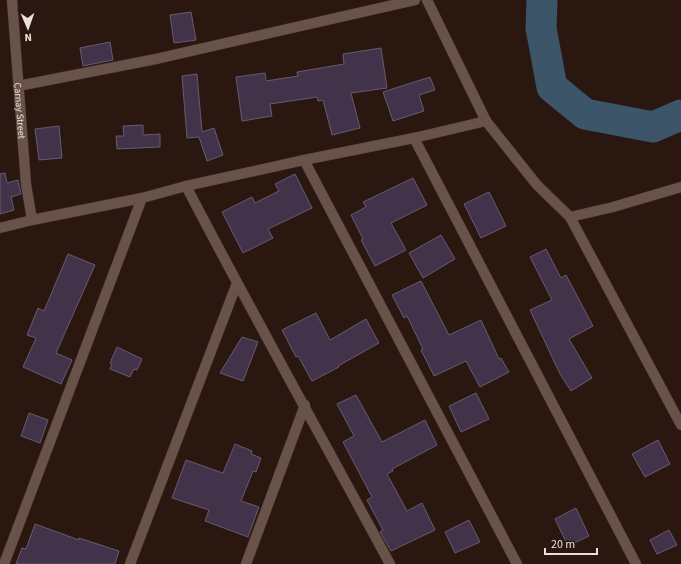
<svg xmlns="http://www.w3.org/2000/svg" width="681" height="564" font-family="'Source Sans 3',sans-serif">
<rect width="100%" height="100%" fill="#2a170f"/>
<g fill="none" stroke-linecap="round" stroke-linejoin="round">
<polyline stroke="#3c5569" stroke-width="31" points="542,0 541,28 552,87 585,114 653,127 681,115"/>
</g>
<g fill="#42334b" stroke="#675b6f">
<polygon points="191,12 196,40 174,43 170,15"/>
<polygon points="110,42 113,60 83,66 80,48"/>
<polygon points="381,48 387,88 351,93 360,128 332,135 323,100 318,101 317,97 270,104 272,116 242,121 236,77 265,73 266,81 298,76 297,72 344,64 343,54"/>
<polygon points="197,74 202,132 214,128 223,155 207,161 199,137 187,138 182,76"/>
<polygon points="430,77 435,90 419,95 424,111 393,121 383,92"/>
<polygon points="143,125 143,135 160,134 160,147 117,149 116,136 124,136 123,126"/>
<polygon points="59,126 62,158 39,160 35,129"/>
<polygon points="5,173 7,183 18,180 21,194 11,197 14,210 0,214 0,174"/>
<polygon points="295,174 312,208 268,229 273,238 243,253 222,212 252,197 255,203 279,191 275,184"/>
<polygon points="413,178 427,205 391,223 406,250 375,266 361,240 363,239 351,215 366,207 363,202"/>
<polygon points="489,192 506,226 481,238 464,204"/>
<polygon points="441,235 455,259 423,278 409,253"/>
<polygon points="546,249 561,278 566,275 593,326 569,339 592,378 571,391 560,374 530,310 552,300 530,257"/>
<polygon points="68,254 95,265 56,353 72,360 61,384 23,367 36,338 27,335 38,308 44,311"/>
<polygon points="421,281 449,335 481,320 499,359 501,358 509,372 480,387 466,361 434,376 421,350 423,349 407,316 404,318 392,295"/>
<polygon points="316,313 330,340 366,319 379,343 338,366 339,367 312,381 298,356 296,357 282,330"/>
<polygon points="242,337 258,342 243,381 220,373"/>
<polygon points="117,347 142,359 137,370 134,369 130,377 110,369 112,364 110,363"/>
<polygon points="476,393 489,419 461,432 449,406"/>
<polygon points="356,395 382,442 425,420 437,445 392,469 393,471 387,474 407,511 422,503 435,530 391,551 380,532 383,530 367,500 372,497 343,442 354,436 337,404"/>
<polygon points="29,413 48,420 40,443 21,436"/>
<polygon points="658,440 670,464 645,477 632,454"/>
<polygon points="235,444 252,451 251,454 261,458 256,472 253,471 241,501 259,507 248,537 205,521 209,510 172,498 186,460 223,473"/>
<polygon points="576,508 589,536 568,546 555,519"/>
<polygon points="469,520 480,542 455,553 445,532"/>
<polygon points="35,524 79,540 79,538 119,551 115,564 16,564 22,548 26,549"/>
<polygon points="669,530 677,545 657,554 650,540"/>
</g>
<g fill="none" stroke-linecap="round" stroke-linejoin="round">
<defs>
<g id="minor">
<path id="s1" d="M12,0L26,184L32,220"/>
<polyline points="427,0 486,121"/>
<polyline points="18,86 156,59 415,0"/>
<polyline points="414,138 636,564"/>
<polyline points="304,160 517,564"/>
<path d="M186,186C252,313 322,438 390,564"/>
<polyline points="570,217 681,425"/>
<polyline points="0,228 32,220 142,198 186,186 304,160 414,138 486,121 537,185 570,217 613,207 681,187"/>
<polyline points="4,564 142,198"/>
<polyline points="130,564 237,283"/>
<polyline points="246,564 305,405"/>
</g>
</defs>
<use href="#minor" stroke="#423330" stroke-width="11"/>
<use href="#minor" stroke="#695249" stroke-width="10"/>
</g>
<g text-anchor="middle" stroke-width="3" stroke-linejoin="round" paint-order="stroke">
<g font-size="10" fill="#eddfda" stroke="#2a170f">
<text dy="4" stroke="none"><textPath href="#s1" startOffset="111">Carnay Street</textPath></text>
</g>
</g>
<g transform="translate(28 28) rotate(178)" stroke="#2a170f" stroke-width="3" paint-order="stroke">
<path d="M0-3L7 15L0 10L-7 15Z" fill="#eddfda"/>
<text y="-6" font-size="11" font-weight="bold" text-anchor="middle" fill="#eddfda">N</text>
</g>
<path d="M545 548v6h52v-6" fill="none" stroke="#eddfda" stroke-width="2"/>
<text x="551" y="548" font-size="12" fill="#eddfda" stroke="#2a170f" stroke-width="3" paint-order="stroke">20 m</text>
</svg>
